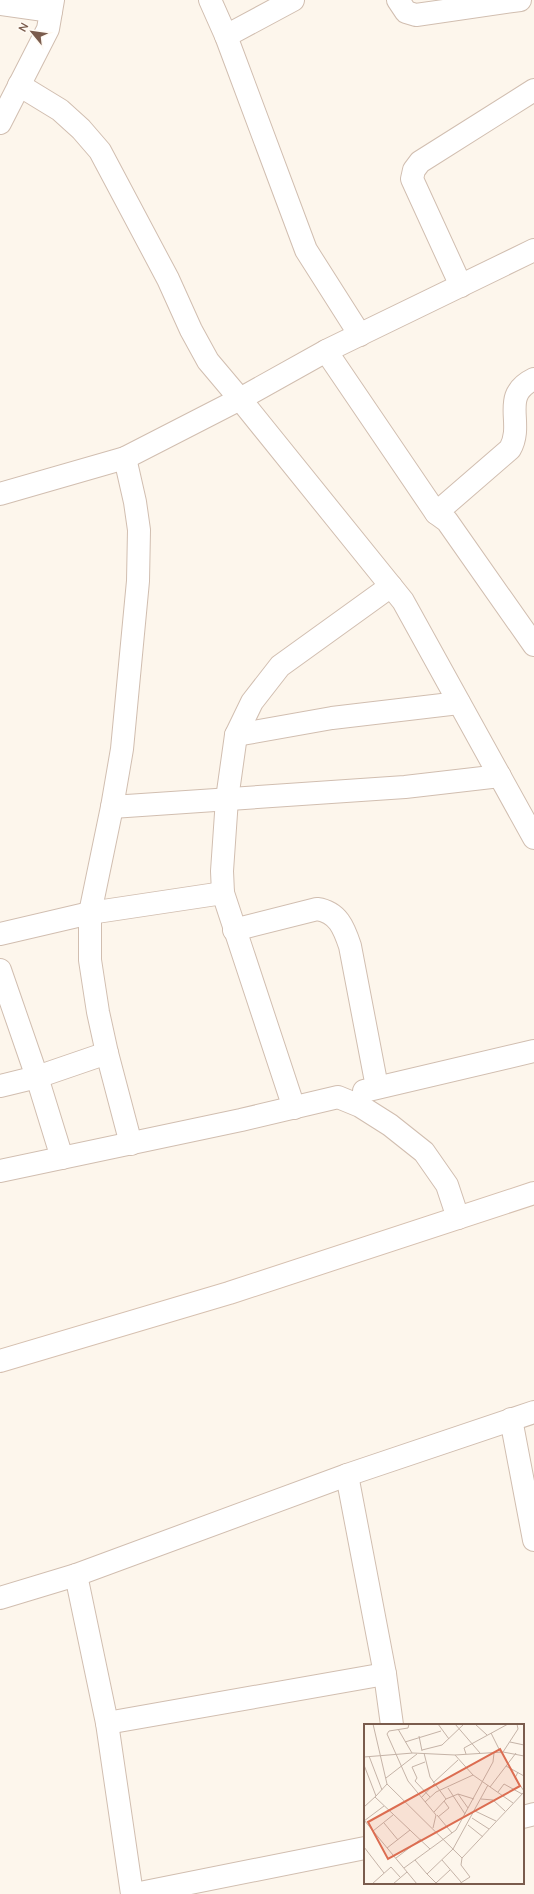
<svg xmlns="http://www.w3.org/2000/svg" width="534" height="1894" font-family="Mulish,sans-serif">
<rect width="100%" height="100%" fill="#fdf6ec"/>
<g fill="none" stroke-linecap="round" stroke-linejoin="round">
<defs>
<g id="street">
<polyline points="210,0 226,36 306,250 360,335"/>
<polyline points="398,0 406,12 416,15 520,0"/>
<polyline points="0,4 51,11"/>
<polyline points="226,36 293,0"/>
<polyline points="19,85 60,110 81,129 100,151 168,279 191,330 208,361 240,399 403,601 534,838"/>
<polyline points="0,123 48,29 53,0"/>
<polyline points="461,286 412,179 414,170 420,162 534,90"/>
<polyline points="326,351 436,513 447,521 534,645"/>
<polyline points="125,458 135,502 139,530 138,581 122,749 112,807 90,913 90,960 98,1012 107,1053 131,1144"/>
<polyline points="0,494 125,458 240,399 326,351 534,250"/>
<path d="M436,513L510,449C525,422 499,396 534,379"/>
<polyline points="236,735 332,718 459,703"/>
<polyline points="112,807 405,787 500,776"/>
<path d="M234,930L317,909C338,912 344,928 350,946L377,1087"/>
<polyline points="0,934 90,913 223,893"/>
<polyline points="0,970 37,1077 62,1158"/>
<polyline points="0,1086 37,1077 107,1053"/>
<polyline points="364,1091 534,1051"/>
<polyline points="294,1108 223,893 222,871 227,799 236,735 252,702 280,666 391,586"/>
<polyline points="0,1171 241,1120 338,1097 360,1106 390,1125 424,1152 447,1185 458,1218"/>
<polyline points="511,1419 534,1540"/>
<polyline points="347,1475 385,1674 392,1725"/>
<polyline points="76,1575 107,1723 132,1894"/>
<polyline points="0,1598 76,1575 347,1475 534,1412"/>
<polyline points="107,1723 385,1674"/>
<polyline points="523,1817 534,1814"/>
<polyline points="135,1894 365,1848"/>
</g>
<polyline id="secondary" points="0,1361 229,1293 534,1193"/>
</defs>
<use href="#street" stroke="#d1beb0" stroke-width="24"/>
<use href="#secondary" stroke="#d6c0b0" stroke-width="24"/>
<use href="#street" stroke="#fff" stroke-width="22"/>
<use href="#secondary" stroke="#fff" stroke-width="22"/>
</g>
<g transform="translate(364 1724)">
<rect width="160" height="160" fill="#fdf6ec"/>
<path fill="none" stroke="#c5b3a7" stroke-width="1" d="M9,0L23,60L98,134L160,68M45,0L44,4L25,7L23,10L44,57L72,91L69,104M74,0L85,15M91,0L116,29M111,0L123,11M34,5L48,29M127,9L137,29M55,12L58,27M41,18L77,7M146,18L160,21M58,26L78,21L100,0M139,28L154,5L153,0M60,29L66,53L82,75M102,30L100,24L144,0M91,31L109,51L149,79M5,32L18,66M0,33L49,29L91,31L139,28L160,32M61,38L48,43L53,54L51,57L66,73M0,41L12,72L23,60M142,42L160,52M154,48L151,54L160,67M22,54L53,30M69,59L94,36M126,63L152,29M84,64L101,90M134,68L140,60L158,70M94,70L104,84M11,73L66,125M57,74L70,60M117,75L129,76L141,87M61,78L72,68L109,51M0,83L12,72M111,87L132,97M70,88L82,75L94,70L110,75M73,91L88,109M74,93L85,84L80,77M108,94L125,105M0,96L53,160M0,97L20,82M20,99L34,116M104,101L119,113M9,107L29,91M0,123L20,149M23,124L46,106M32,134L57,115M51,136L63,150M78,136L97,158M40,144L92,106L129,38L130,29M72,159L86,146M8,160L27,143L36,153M29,160L43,148M73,160L63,150L89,125L124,61M95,160L106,153L97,141L98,134"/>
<path fill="#dc6d51" fill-opacity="0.15" stroke="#dc6d51" stroke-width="2" d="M136,25L156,62L24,135L4,98Z"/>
<rect width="160" height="160" fill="none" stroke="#7a5c4d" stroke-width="2"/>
</g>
<g transform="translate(32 32) rotate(299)" stroke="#fffaf3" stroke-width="3" paint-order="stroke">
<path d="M0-3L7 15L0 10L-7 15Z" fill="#7a5c4d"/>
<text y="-6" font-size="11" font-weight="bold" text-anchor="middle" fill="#7a5c4d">N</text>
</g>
</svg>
